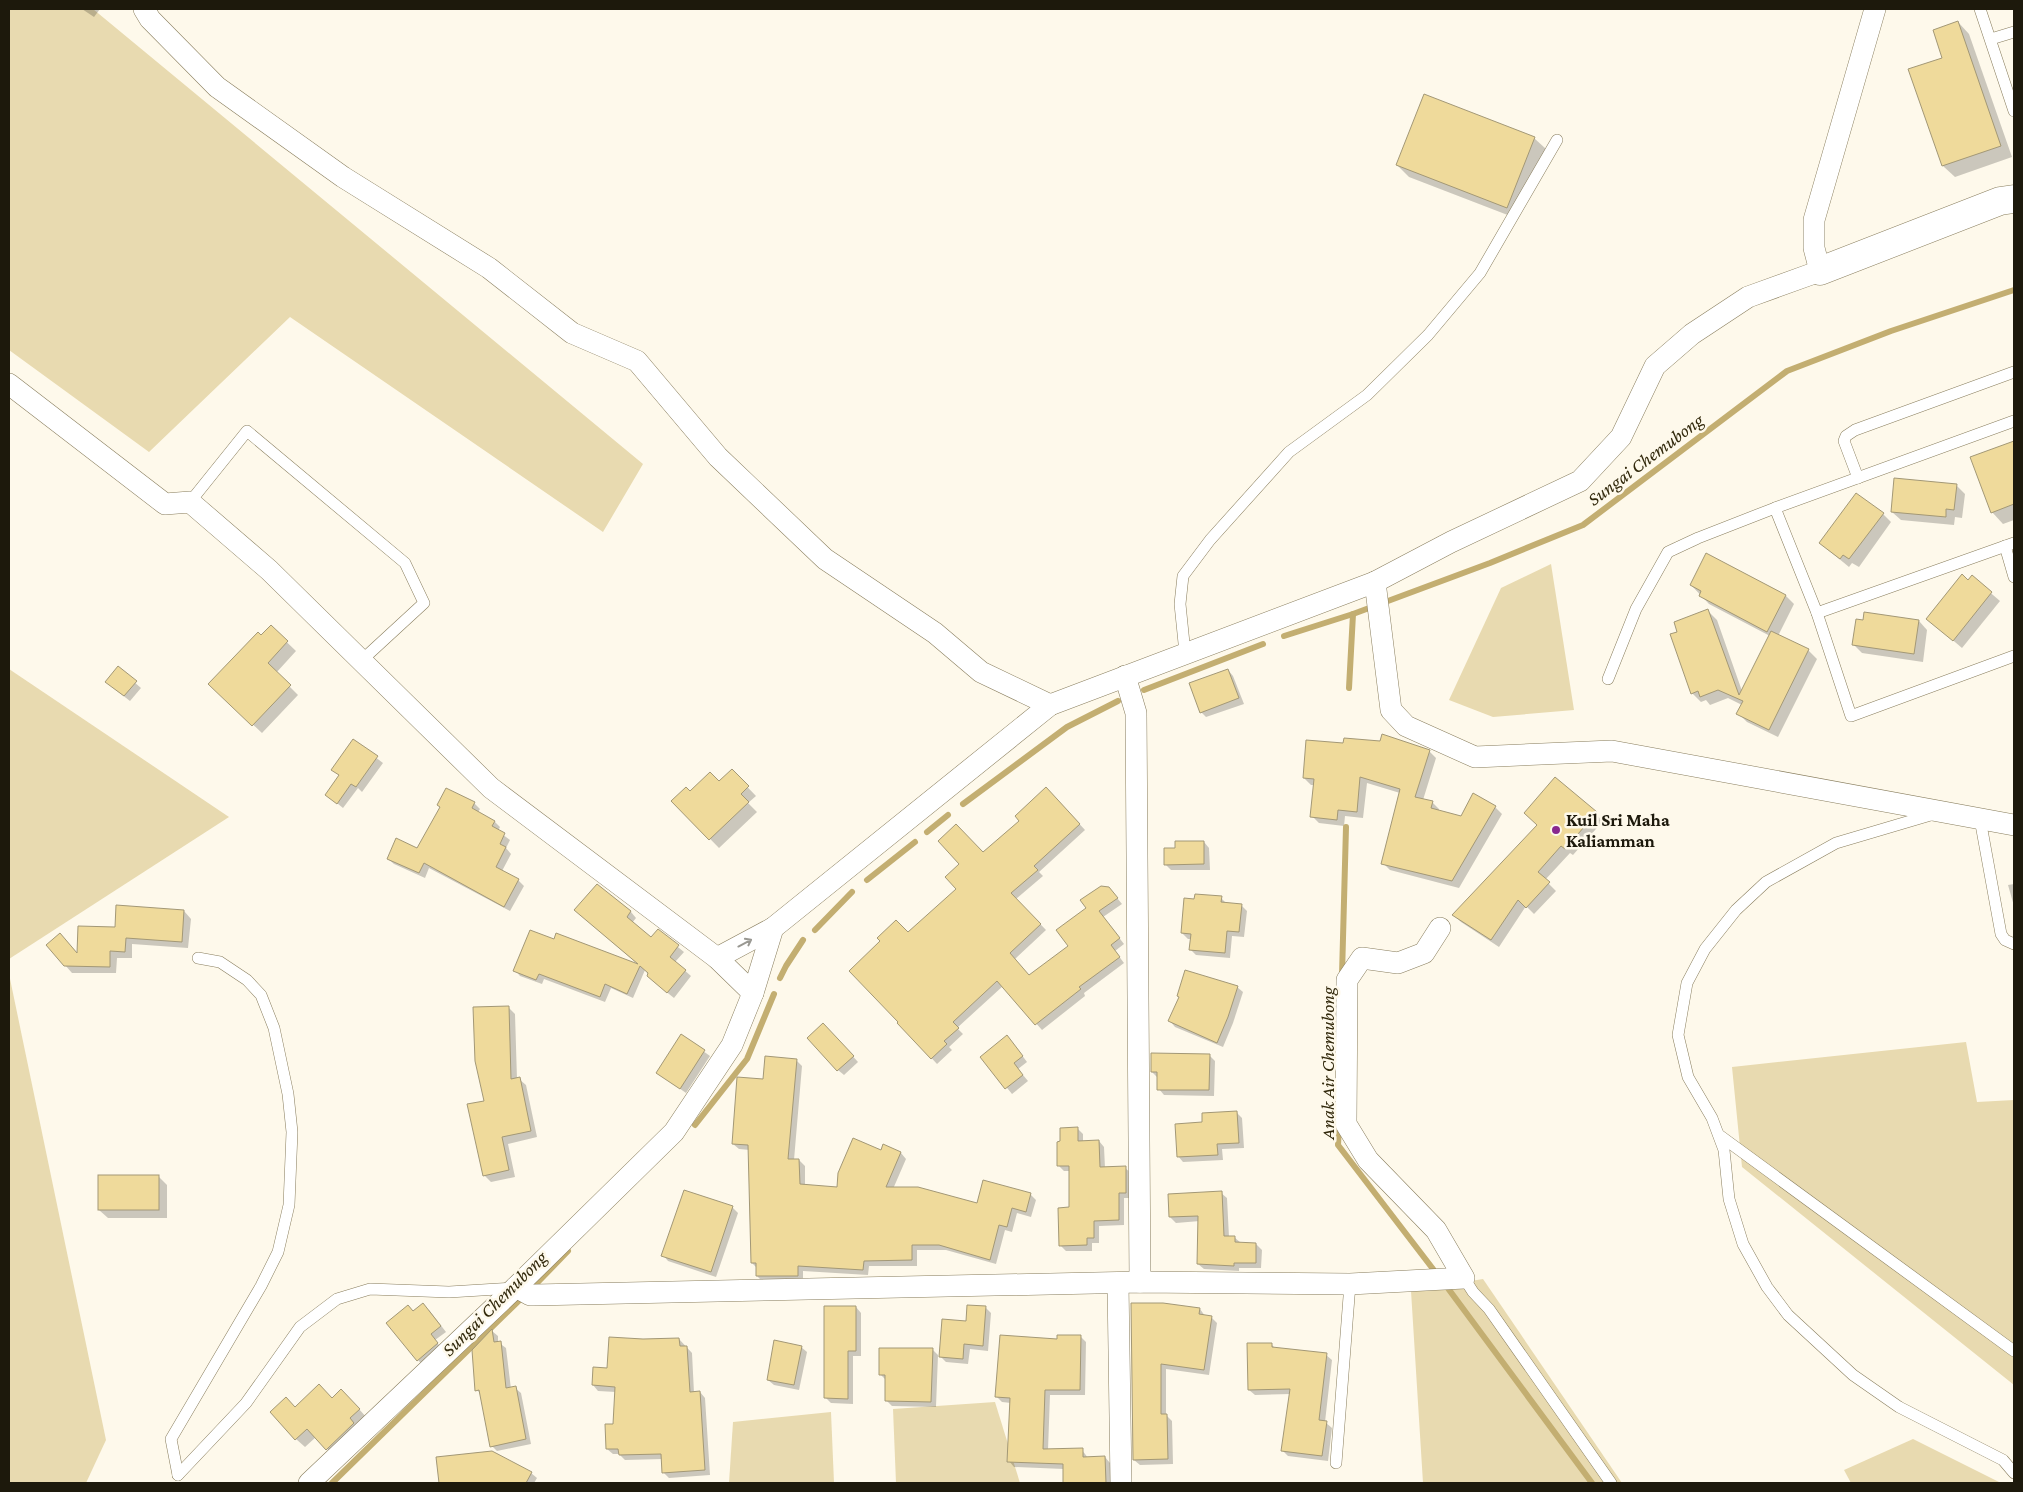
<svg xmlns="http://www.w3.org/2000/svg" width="2023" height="1492" font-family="'Crimson Pro',serif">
<rect width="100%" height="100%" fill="#fef9eb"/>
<g fill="#e8dab0">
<polygon points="9,9 93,9 643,464 603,532 290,317 149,452 9,350"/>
<polygon points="1551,564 1574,710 1493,717 1449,700 1501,588"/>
<polygon points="9,669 229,817 9,959"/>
<polygon points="9,974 106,1440 86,1483 9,1483"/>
<polygon points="1966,1042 1977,1102 2014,1100 2014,1385 1742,1167 1732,1067"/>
<polygon points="1483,1279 1622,1483 1423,1483 1411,1291"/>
<polygon points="995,1402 1020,1483 896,1483 893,1409"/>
<polygon points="831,1412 834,1483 729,1483 733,1422"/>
<polygon points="1913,1439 2001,1483 1851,1483 1844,1470"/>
</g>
<g fill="#0003">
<polygon points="82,9 100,9 94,17"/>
<polygon points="1958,22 1969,34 2012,157 1955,177 1943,166 1944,59"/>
<polygon points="1534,138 1546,149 1518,219 1409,177 1397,165"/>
<polygon points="2014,443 2014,520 2003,524 1992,512 1972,458"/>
<polygon points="1956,485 1965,494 1962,518 1955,517 1954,525 1901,520 1892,512"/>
<polygon points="1883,514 1891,522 1859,567 1852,563 1849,567 1820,543"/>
<polygon points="1707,555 1786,596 1794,604 1778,636 1808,650 1817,659 1778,737 1747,722 1738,713 1742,705 1728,698 1710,705 1706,700 1701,702 1692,693 1679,633 1708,611 1717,620 1742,691 1770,636 1709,604 1691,585"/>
<polygon points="1972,577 2000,601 1962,648 1928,619"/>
<polygon points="1919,621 1927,630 1923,662 1862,653 1853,644"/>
<polygon points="271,627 296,651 276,673 298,695 262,733 219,693 261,637"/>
<polygon points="118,668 141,688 130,701 112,687"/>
<polygon points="1228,670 1233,676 1244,704 1206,717 1201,712"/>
<polygon points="354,741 383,763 362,792 358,788 343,808 327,795 340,776 333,770"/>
<polygon points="1429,751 1436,758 1423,800 1432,802 1439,809 1439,812 1461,817 1495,807 1502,814 1459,888 1390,870 1383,863 1400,793 1367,783 1363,818 1345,816 1344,826 1319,823 1312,816 1315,785 1311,785 1304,778"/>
<polygon points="732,771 756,796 748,803 757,812 719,848 673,801 690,792 719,783"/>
<polygon points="1556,778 1603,821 1573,855 1570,853 1545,880 1556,891 1534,914 1526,906 1499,947 1461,922 1454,915 1538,825"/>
<polygon points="1052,794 1085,830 1039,872 1043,876 1016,899 1046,930 1015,959 1030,977 1070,947 1087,908 1109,888 1122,904 1103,917 1124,944 1115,951 1124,963 1084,993 1085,996 1042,1030 1003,986 957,1028 963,1034 949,1047 952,1050 937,1064 899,1023 908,934 958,889 983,854"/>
<polygon points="474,803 480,809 478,812 495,822 500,827 498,831 510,840 506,848 511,854 502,871 518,880 524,886 510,911 429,868 425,878 394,864 388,859 418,849"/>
<polygon points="1204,842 1209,848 1210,870 1171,870 1165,864 1176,849"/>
<polygon points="2014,884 2014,906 2008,885"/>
<polygon points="597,885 631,912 636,918 632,923 651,939 658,931 684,952 675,962 691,976 674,998 654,982 645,970 633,998 611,988 605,1002 544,979 542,984 520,976 515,970 554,941 557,934 641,967 575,910"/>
<polygon points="1221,898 1227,904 1241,905 1247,911 1244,937 1232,936 1230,958 1196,955 1191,950 1192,939 1188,939 1182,933"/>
<polygon points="184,911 191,919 188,948 132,944 132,958 117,958 116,973 72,973 65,965 60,934 79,955 116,928"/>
<polygon points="1237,987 1243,992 1233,1023 1223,1047 1175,1027 1170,1021 1180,998"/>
<polygon points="508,1007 515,1014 517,1079 519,1079 526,1085 537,1137 508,1144 515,1177 491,1182 484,1175"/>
<polygon points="829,1030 858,1062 844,1075 838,1070"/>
<polygon points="682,1036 710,1056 686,1093 658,1073"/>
<polygon points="1012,1042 1027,1062 1018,1069 1028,1081 1012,1094 982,1057"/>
<polygon points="1209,1055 1215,1061 1214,1096 1164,1095 1159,1089 1158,1078 1152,1072"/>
<polygon points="796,1060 802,1066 794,1160 799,1160 805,1166 805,1186 838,1189 881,1152 884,1146 901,1153 906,1159 893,1189 978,1205 1030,1194 1036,1200 1031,1217 1017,1213 1012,1232 1005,1230 996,1264 946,1250 917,1250 917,1266 869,1266 868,1275 803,1271 803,1281 763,1282 757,1276 757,1268 752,1263 750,1150 739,1149 733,1144 764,1080"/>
<polygon points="1237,1113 1242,1118 1244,1148 1222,1149 1223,1160 1183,1162 1178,1156 1203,1124"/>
<polygon points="1077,1128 1083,1134 1083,1142 1099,1141 1104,1147 1105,1168 1125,1168 1131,1173 1131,1198 1124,1198 1124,1225 1099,1226 1099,1243 1092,1243 1092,1251 1066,1251 1060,1245 1071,1208 1070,1171 1064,1171 1059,1166"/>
<polygon points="158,1176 167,1185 167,1218 108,1218 99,1210"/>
<polygon points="1221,1193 1227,1198 1229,1237 1234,1237 1241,1243 1256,1244 1262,1250 1261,1268 1239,1268 1239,1271 1204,1269 1198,1264 1200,1221 1176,1223 1170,1217"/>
<polygon points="732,1207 738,1213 716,1277 668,1261 663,1255"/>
<polygon points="1132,1304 1200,1309 1205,1316 1211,1317 1217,1323 1209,1375 1166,1369 1166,1415 1172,1421 1173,1464 1140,1465 1134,1460"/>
<polygon points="856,1307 861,1313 861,1356 853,1356 853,1404 831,1403 826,1398"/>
<polygon points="986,1308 991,1313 988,1351 970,1349 968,1364 946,1362 940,1356 967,1322"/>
<polygon points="429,1310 446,1332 435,1340 443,1350 423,1366 388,1323 413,1312"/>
<polygon points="492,1331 498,1336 498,1342 506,1348 511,1389 515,1388 521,1393 531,1444 497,1451 492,1446 481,1394 477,1390 473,1351"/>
<polygon points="1080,1336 1086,1342 1085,1395 1050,1395 1048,1450 1082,1450 1088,1458 1105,1457 1110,1463 1111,1483 1064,1483 1064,1469 1014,1467 1009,1461 1011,1403 1002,1402 997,1397 1058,1340"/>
<polygon points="679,1339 692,1353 694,1393 700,1392 705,1398 710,1475 669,1478 663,1472 663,1459 625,1460 619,1454 613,1454 607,1449 614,1425 616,1392 598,1391 593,1385 643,1341"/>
<polygon points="1271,1344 1276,1349 1326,1355 1332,1360 1325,1422 1332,1428 1328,1461 1288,1456 1283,1451 1291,1394 1255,1395 1249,1390"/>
<polygon points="801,1347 807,1352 799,1390 774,1385 768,1380"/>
<polygon points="932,1349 938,1355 936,1407 892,1406 886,1400 886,1380 880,1374"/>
<polygon points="332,1399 350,1399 367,1418 335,1457 316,1437 305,1447 296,1439"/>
<polygon points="437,1459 531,1473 537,1478 534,1483 440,1483"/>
</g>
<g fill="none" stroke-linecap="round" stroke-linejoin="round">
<g stroke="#c3ae71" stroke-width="6">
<polyline points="1284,636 1353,614 1490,563 1583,525 1787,371 1891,331 2014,290"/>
<polyline points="1349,688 1353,614"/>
<polyline points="1144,690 1263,644"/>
<polyline points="963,804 1067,727 1118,701"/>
<polyline points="927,832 948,815"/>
<polyline points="867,880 915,842"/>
<polyline points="815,930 852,892"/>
<polyline points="1342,975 1346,827"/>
<polyline points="780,978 786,966 803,940"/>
<polyline points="695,1125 747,1059 774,994"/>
<polyline points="1339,1125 1338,1145 1433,1269"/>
<polyline points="1447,1287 1592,1483"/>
<polyline points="332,1483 538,1282 568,1251"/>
</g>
</g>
<g fill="#efda9b" stroke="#a39876">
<polygon points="1958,21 2001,146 1942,166 1908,69 1942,58 1933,30"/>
<polygon points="1424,94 1535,137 1507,208 1396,165"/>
<polygon points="2014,441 2014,504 1991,513 1970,457"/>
<polygon points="1894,478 1957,484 1954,510 1946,509 1946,517 1891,512"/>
<polygon points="1856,493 1884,513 1849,559 1843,555 1840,559 1819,543"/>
<polygon points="1706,553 1786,595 1767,632 1699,596 1701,591 1690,585"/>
<polygon points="1962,574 1968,580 1972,575 1992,592 1953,641 1926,619"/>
<polygon points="1708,609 1739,695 1771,631 1809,649 1769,730 1736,714 1743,701 1718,690 1700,697 1698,691 1691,694 1670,634 1677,632 1674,622"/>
<polygon points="1864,612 1919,620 1914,654 1852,645 1856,619 1863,620"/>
<polygon points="271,625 288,641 268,663 291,685 252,726 208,684 258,632 261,635"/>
<polygon points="118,666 137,681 124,696 105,682"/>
<polygon points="1228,669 1239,698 1200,713 1189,683"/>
<polygon points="1382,734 1430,750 1415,797 1433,801 1431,808 1461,816 1473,793 1496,806 1452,881 1381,864 1400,789 1360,777 1357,812 1338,810 1337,820 1310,817 1314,779 1303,778 1306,740 1343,743 1344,738 1380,741"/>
<polygon points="353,739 378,756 356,787 351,784 337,804 325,795 339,775 331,770"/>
<polygon points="732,769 749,786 741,794 749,802 709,840 671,801 686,787 690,791 710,772 719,781"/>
<polygon points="1555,777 1597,812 1565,849 1561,846 1538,872 1550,882 1526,908 1518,900 1491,940 1452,915 1537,825 1524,813"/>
<polygon points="1046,787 1080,824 1034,866 1038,870 1011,893 1041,924 1010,953 1029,975 1068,946 1056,930 1086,908 1080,900 1101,886 1109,887 1118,898 1099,911 1120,938 1111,945 1120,957 1079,987 1081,989 1035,1025 997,981 953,1022 959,1028 944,1041 947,1044 931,1059 897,1023 898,1022 849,971 880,941 877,938 896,920 908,932 956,889 945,877 959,864 938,841 956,824 983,852 1019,821 1015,816"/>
<polygon points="446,788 475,802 472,808 495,821 492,826 505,833 500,844 506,847 496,867 519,879 504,907 424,863 419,873 387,859 396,838 417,848 440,807 437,805"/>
<polygon points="1175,841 1204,841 1204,864 1164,865 1164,848 1175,848"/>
<polygon points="597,884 631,911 627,917 651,937 658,929 679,945 670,957 686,970 667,993 647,976 648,973 640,966 627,994 605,984 600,997 539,974 536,980 513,971 530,930 554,939 556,933 638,964 574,910"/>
<polygon points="1195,894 1222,896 1221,902 1242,904 1239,932 1227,931 1225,953 1189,950 1191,934 1181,933 1184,898 1194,899"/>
<polygon points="116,905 184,910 182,942 126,938 125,952 110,951 110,967 64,966 46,945 60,933 77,953 78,926 115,927"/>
<polygon points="1185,970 1238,986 1228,1017 1217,1043 1168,1021 1179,997 1177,996"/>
<polygon points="509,1006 511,1079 520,1077 531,1131 502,1137 509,1170 483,1176 467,1104 484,1101 475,1061 473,1007"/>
<polygon points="823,1023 854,1056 837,1071 807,1038"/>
<polygon points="681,1034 705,1050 680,1089 656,1073"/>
<polygon points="1007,1035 1023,1056 1014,1063 1023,1075 1005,1089 980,1057"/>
<polygon points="1151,1053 1210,1054 1209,1090 1157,1090 1157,1072 1151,1072"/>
<polygon points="765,1056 797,1059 788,1159 799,1159 800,1184 837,1187 838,1173 853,1138 881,1150 883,1144 901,1152 886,1187 918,1187 977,1203 983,1180 1031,1193 1026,1212 1012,1208 1007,1227 999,1225 990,1260 939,1245 912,1245 912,1260 864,1261 863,1270 798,1266 798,1276 756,1276 756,1263 751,1263 748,1145 732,1144 737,1077 763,1079"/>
<polygon points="1237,1111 1239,1143 1217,1144 1218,1155 1177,1157 1175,1124 1202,1122 1202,1113"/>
<polygon points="1078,1127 1078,1141 1099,1140 1100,1167 1126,1166 1126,1193 1119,1193 1119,1220 1094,1221 1094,1238 1087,1238 1087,1245 1059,1246 1058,1208 1069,1207 1069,1166 1057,1166 1057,1142 1060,1141 1060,1128"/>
<rect x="98" y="1175" width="61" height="35"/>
<polygon points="684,1190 733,1206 711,1272 661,1256"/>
<polygon points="1222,1191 1224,1236 1235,1236 1235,1242 1256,1243 1256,1263 1234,1263 1234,1266 1197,1264 1198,1216 1169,1217 1168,1194"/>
<polygon points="423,1303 441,1326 431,1334 438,1343 417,1361 386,1323 408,1305 413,1311"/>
<polygon points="1131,1303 1163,1303 1200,1308 1199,1314 1212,1316 1204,1370 1161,1364 1161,1414 1167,1414 1168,1459 1133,1460"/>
<polygon points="967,1305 986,1306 983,1346 964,1344 963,1359 939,1357 942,1319 966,1321"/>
<polygon points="824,1306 856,1306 856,1351 848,1351 848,1399 824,1398"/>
<polygon points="492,1329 494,1342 501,1341 506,1388 516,1386 526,1439 490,1447 479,1390 475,1391 472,1350"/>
<polygon points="1000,1335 1057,1339 1057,1335 1081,1335 1080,1390 1045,1390 1043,1449 1083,1448 1083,1457 1105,1456 1106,1483 1063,1483 1063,1464 1007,1462 1010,1398 995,1397"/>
<polygon points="609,1337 643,1339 679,1338 680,1346 687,1346 690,1392 700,1391 705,1470 662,1473 661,1454 619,1455 618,1449 606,1449 605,1424 613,1424 615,1387 592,1385 593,1367 607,1368"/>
<polygon points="774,1340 802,1346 794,1385 767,1380"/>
<polygon points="1247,1343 1272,1343 1272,1347 1327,1353 1319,1420 1327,1421 1322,1456 1281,1451 1290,1389 1248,1390"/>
<polygon points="879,1348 933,1348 931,1402 885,1401 885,1375 879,1375"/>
<polygon points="319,1384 332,1398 341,1389 360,1409 350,1418 354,1423 326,1450 307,1429 295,1440 270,1412 286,1397 295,1407"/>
<polygon points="492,1451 532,1472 526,1483 439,1483 436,1457"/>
</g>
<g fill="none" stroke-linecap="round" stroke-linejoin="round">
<defs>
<g id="service">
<polyline points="1980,9 2014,111"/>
<polyline points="1991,39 2014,32"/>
<polyline points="1858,478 1844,441 1846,436 1855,430 2014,372"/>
<polyline points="190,502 247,431 405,563 424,603 361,661"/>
<polyline points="1775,508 1817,613 1851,716 2014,656"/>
<polyline points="2005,546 2014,577"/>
<polyline points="1817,613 2014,543"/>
<polyline points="1185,653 1180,604 1183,576 1210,540 1289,452 1367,395 1428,335 1480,273 1557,140"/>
<polyline points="1608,679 1636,609 1668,552 1698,538 1775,508 2014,421"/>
<polyline points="1934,814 1836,843 1766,882 1736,910 1705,949 1687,983 1678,1035 1688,1077 1712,1118 1724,1150 1729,1199 1743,1244 1767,1287 1788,1315 1853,1375 1899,1407 2003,1460 2014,1473"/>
<polyline points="1980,819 2001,934 2005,940 2014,944"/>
<polyline points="1719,1135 2014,1351"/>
<polyline points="1464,1278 1473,1292 1489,1309 1611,1483"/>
<polyline points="1336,1463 1350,1284"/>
<polyline points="178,1475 171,1439 261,1286 278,1252 289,1205 292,1132 288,1094 274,1028 261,995 247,980 220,962 198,958"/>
<polyline points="178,1475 246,1403 300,1327 337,1299 370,1289 449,1292 513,1288"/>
</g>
<g id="minor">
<polyline points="144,9 150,19 217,87 343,177 489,268 572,333 637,361 718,457 825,559 935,633 981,672 1050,705"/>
<polyline points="9,384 165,504 190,502 269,570 491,788 717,958 753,993"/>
<polyline points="1375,582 1391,710 1406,726 1475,757 1612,751 2014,825"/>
<polyline points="1125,676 1136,713 1140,1282"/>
<polyline points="717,958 773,928"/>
<polyline points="1118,1284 1121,1483"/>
<polyline points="516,1287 530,1295 534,1295 1140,1282 1350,1284 1464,1278 1436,1230 1368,1160 1346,1124 1347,980 1362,958 1398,963 1424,953 1440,928"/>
<polyline points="309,1483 516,1287 674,1132 732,1045 753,993 773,928 1050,705 1375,582 1451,542 1580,481 1621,437 1655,366 1692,334 1748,297 1820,271 1814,248 1814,220 1875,9"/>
</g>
<polyline id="secondary" points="1820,271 2000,201 2014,199"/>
</defs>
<use href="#service" stroke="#897e5e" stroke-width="12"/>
<use href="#minor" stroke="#897e5e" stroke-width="22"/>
<use href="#secondary" stroke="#897e5e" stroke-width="29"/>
<use href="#service" stroke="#fff" stroke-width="11"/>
<use href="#minor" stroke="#fff" stroke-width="21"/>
<use href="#secondary" stroke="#fff" stroke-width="28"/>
</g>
<defs><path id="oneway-shaft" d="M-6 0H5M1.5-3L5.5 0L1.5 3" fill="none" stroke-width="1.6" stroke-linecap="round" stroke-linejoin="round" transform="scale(1.25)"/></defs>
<use stroke="#999892" href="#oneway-shaft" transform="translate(745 943) rotate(-28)"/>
<circle fill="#89278f" stroke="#fef9eb" stroke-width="2" cx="1556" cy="830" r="5"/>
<g text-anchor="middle" stroke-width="5" stroke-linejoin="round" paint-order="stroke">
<g font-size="18" font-weight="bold" fill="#1d190c" stroke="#fef9eb" text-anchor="start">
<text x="1566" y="826">Kuil Sri Maha<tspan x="1566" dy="21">Kaliamman</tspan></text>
</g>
<g font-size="19" font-style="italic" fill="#32290c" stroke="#fef9eb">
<text transform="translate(1645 459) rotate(-37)" y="7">Sungai Chemubong</text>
<text transform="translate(1327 1063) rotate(-90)" y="7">Anak Air Chemubong</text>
<text transform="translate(494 1303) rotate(-45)" y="7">Sungai Chemubong</text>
</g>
</g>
<rect width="2023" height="1492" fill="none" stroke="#1d190c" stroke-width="20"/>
</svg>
